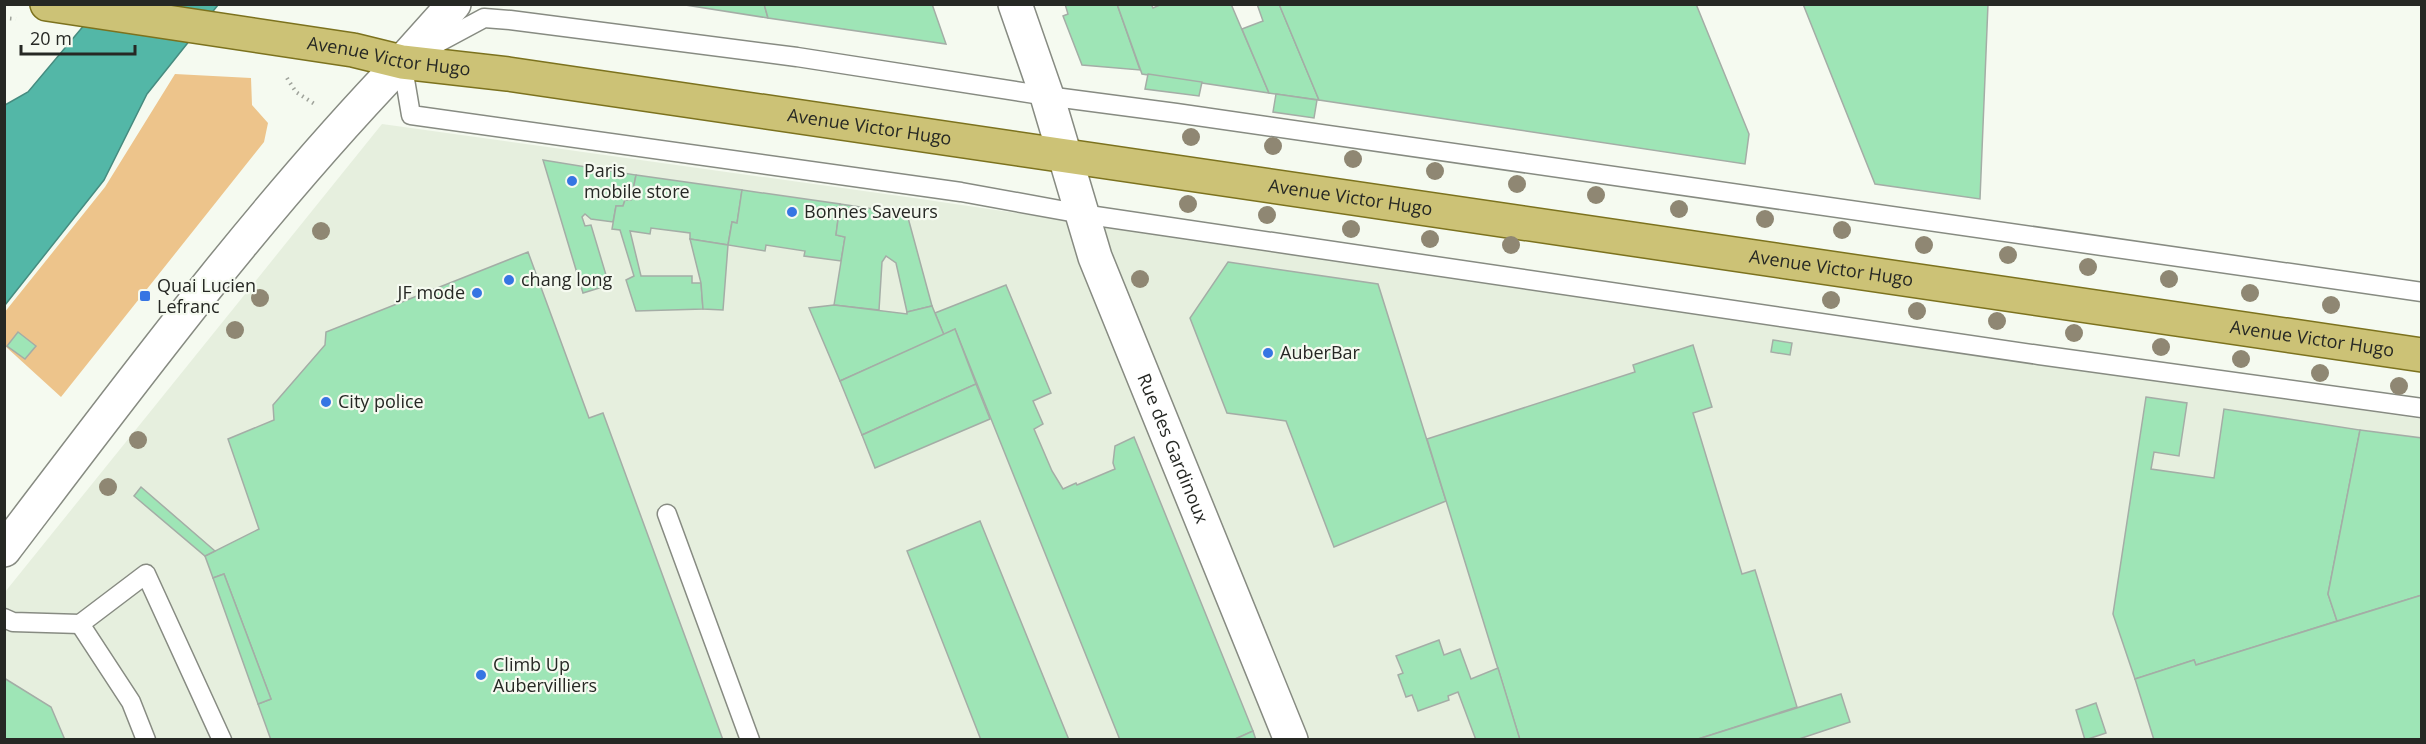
<svg xmlns="http://www.w3.org/2000/svg" width="2426" height="744" font-family="'Open Sans',sans-serif">
<rect width="100%" height="100%" fill="#f5faf0"/>
<polygon fill="#e6efde" points="382,124 914,198 2421,419 2421,739 5,740 5,592"/>
<polygon fill="#edc48b" points="175,74 251,78 252,105 268,123 264,142 61,397 5,346 4,313 105,187"/>
<polygon fill="#53b7a7" stroke="#468c80" stroke-width="1.5" points="101,5 218,5 147,94 104,180 5,305 5,105 28,92"/>
<g fill="#9ee5b6" stroke="#a4ada6" stroke-width="1.5">
<polygon points="679,4 764,4 768,18"/>
<polygon points="764,4 932,4 946,44 768,18"/>
<polygon points="1065,4 1117,4 1140,70 1082,65 1063,16 1068,14"/>
<polygon points="1117,4 1151,4 1153,8 1162,4 1231,4 1269,93 1142,74"/>
<polygon points="1257,4 1279,4 1319,100 1269,93 1242,29 1263,21"/>
<polygon points="1279,4 1696,4 1749,134 1745,164 1319,100"/>
<polygon points="1803,4 1988,4 1980,199 1875,184"/>
<polygon points="1148,74 1202,82 1199,96 1145,89"/>
<polygon points="1276,94 1317,100 1314,118 1273,112"/>
<polygon points="543,160 636,175 631,200 625,200 623,206 616,206 613,222 591,219 585,214 582,217 585,226 591,225 609,285 583,293"/>
<polygon points="636,175 742,190 737,223 732,222 728,245 690,239 690,233 651,228 650,234 630,231 641,276 692,276 692,283 701,283 703,309 636,311 626,280 634,276 620,230 612,229 616,206 623,206 625,200 631,200"/>
<polygon points="742,190 840,204 836,235 845,237 841,261 804,256 805,251 766,245 765,251 728,245 732,222 737,223"/>
<polygon points="840,204 907,214 932,306 907,312 896,263 886,256 882,262 879,310 834,305 845,237 836,235"/>
<polygon points="690,239 728,245 723,310 703,309 701,283"/>
<polygon points="528,252 589,418 603,413 723,740 271,740 258,704 271,699 224,574 213,578 205,556 259,529 228,439 274,420 273,405 325,345 326,332"/>
<polygon points="1228,262 1378,284 1446,501 1334,547 1286,421 1227,413 1190,318"/>
<polygon points="1006,285 1051,393 1033,401 1043,424 1034,429 1052,471 1063,489 1076,483 1077,485 1115,469 1113,463 1115,446 1134,437 1253,731 1233,740 1120,740 955,329 944,335 935,313"/>
<polygon points="834,305 907,314 907,312 932,306 944,335 840,381 809,308"/>
<polygon points="955,329 976,384 862,435 840,381"/>
<polygon points="18,332 36,346 25,359 7,346"/>
<polygon points="1773,340 1792,343 1790,355 1771,352"/>
<polygon points="1693,345 1712,407 1693,413 1742,574 1755,570 1797,707 1695,740 1520,740 1427,439 1635,372 1633,365"/>
<polygon points="976,384 990,419 875,468 862,435"/>
<polygon points="2146,397 2187,403 2179,456 2154,452 2151,469 2214,478 2224,409 2360,430 2328,594 2337,621 2196,665 2194,660 2135,679 2113,614"/>
<polygon points="2360,430 2422,438 2422,595 2337,621 2328,594"/>
<polygon points="141,487 215,551 205,556 134,496"/>
<polygon points="980,521 1069,740 981,740 907,551"/>
<polygon points="224,574 271,699 258,704 213,578"/>
<polygon points="2422,595 2422,740 2154,740 2135,679 2194,660 2196,665"/>
<polygon points="1439,640 1444,655 1460,649 1471,679 1498,668 1520,740 1476,740 1458,692 1448,696 1449,700 1418,711 1412,695 1406,697 1398,675 1403,673 1396,656"/>
<polygon points="4,678 51,707 65,740 4,740"/>
<polygon points="1841,694 1850,722 1796,740 1695,740"/>
<polygon points="2096,703 2106,733 2085,740 2076,710"/>
<polygon points="1253,731 1256,740 1233,740"/>
</g>
<g fill="none" stroke-linecap="round" stroke-linejoin="round">
<defs>
<g id="lane">
<polyline points="2422,292 1176,113 1047,96 797,57 510,20 484,18 402,62 411,115 961,192 1082,214 2039,355 2422,408"/>
<polyline points="667,514 750,740"/>
<polyline points="4,618 13,622 80,624 146,574 222,740"/>
<polyline points="80,624 131,702 146,740"/>
</g>
<g id="street">
<path id="s1" d="M1015,4L1047,96L1095,257L1291,740"/>
<polyline points="402,62 454,4"/>
</g>
<path id="secondary" d="M4,550C131,383 257,213 402,62"/>
<g id="primary">
<path id="s2" d="M47,4L353,50L402,62L508,74L2422,355"/>
</g>
</defs>
<use href="#lane" stroke="#878b82" stroke-width="21"/>
<use href="#street" stroke="#878b82" stroke-width="36"/>
<use href="#secondary" stroke="#878b82" stroke-width="36"/>
<use href="#primary" stroke="#7c721e" stroke-width="36"/>
<g stroke="#9fa39b" stroke-width="4" stroke-dasharray="1.5 4.5" stroke-linecap="butt">
<polyline points="4,18 16,19"/>
<polyline points="287,78 296,92 316,105"/>
</g>
<use href="#lane" stroke="#fff" stroke-width="18"/>
<use href="#street" stroke="#fff" stroke-width="33"/>
<use href="#secondary" stroke="#fff" stroke-width="33"/>
<use href="#primary" stroke="#ccc276" stroke-width="33"/>
</g>
<g fill="#8f8773">
<circle cx="1191" cy="137" r="9"/>
<circle cx="1273" cy="146" r="9"/>
<circle cx="1353" cy="159" r="9"/>
<circle cx="1435" cy="171" r="9"/>
<circle cx="1517" cy="184" r="9"/>
<circle cx="1596" cy="195" r="9"/>
<circle cx="1188" cy="204" r="9"/>
<circle cx="1679" cy="209" r="9"/>
<circle cx="1267" cy="215" r="9"/>
<circle cx="1765" cy="219" r="9"/>
<circle cx="1351" cy="229" r="9"/>
<circle cx="1842" cy="230" r="9"/>
<circle cx="321" cy="231" r="9"/>
<circle cx="1430" cy="239" r="9"/>
<circle cx="1511" cy="245" r="9"/>
<circle cx="1924" cy="245" r="9"/>
<circle cx="2008" cy="255" r="9"/>
<circle cx="2088" cy="267" r="9"/>
<circle cx="1140" cy="279" r="9"/>
<circle cx="2169" cy="279" r="9"/>
<circle cx="2250" cy="293" r="9"/>
<circle cx="260" cy="298" r="9"/>
<circle cx="1831" cy="300" r="9"/>
<circle cx="2331" cy="305" r="9"/>
<circle cx="1917" cy="311" r="9"/>
<circle cx="1997" cy="321" r="9"/>
<circle cx="235" cy="330" r="9"/>
<circle cx="2074" cy="333" r="9"/>
<circle cx="2161" cy="347" r="9"/>
<circle cx="2241" cy="359" r="9"/>
<circle cx="2320" cy="373" r="9"/>
<circle cx="2399" cy="386" r="9"/>
<circle cx="138" cy="440" r="9"/>
<circle cx="108" cy="487" r="9"/>
</g>
<g fill="#3675e3" stroke="#f5faf0" stroke-width="2">
<circle cx="572" cy="181" r="6"/>
<circle cx="792" cy="212" r="6"/>
<circle cx="509" cy="280" r="6"/>
<circle cx="477" cy="293" r="6"/>
<rect x="139" y="290" width="12" height="12" rx="3"/>
<circle cx="1268" cy="353" r="6"/>
<circle cx="326" cy="402" r="6"/>
<circle cx="481" cy="675" r="6"/>
</g>
<g text-anchor="middle" stroke-width="4.5" stroke-linejoin="round" paint-order="stroke">
<g font-size="18" fill="#262824" stroke="#f5faf0">
<text dy="6" stroke="none"><textPath href="#s2" startOffset="346">Avenue Victor Hugo</textPath></text>
<text dy="6" stroke="none"><textPath href="#s2" startOffset="832">Avenue Victor Hugo</textPath></text>
<text dy="6" stroke="none"><textPath href="#s2" startOffset="1318">Avenue Victor Hugo</textPath></text>
<text dy="6" stroke="none"><textPath href="#s2" startOffset="1804">Avenue Victor Hugo</textPath></text>
<text dy="6" stroke="none"><textPath href="#s2" startOffset="2290">Avenue Victor Hugo</textPath></text>
<text dy="6" stroke="none"><textPath href="#s1" startOffset="472">Rue des Gardinoux</textPath></text>
</g>
<g font-size="18" fill="#262824" stroke="#f5faf0" text-anchor="start">
<text x="584" y="177">Paris<tspan x="584" dy="21">mobile store</tspan></text>
<text x="804" y="218">Bonnes Saveurs</text>
<text x="521" y="286">chang long</text>
<text x="157" y="292">Quai Lucien<tspan x="157" dy="21">Lefranc</tspan></text>
<text x="465" y="299" text-anchor="end">JF mode</text>
<text x="1280" y="359">AuberBar</text>
<text x="338" y="408">City police</text>
<text x="493" y="671">Climb Up<tspan x="493" dy="21">Aubervilliers</tspan></text>
</g>
</g>
<rect width="2426" height="744" fill="none" stroke="#262824" stroke-width="12"/>
<path d="M21 45v9h114v-9" fill="none" stroke="#262824" stroke-width="3"/>
<text x="30" y="45" font-size="18" fill="#262824" stroke="#f5faf0" stroke-width="4.5" paint-order="stroke">20 m</text>
</svg>
